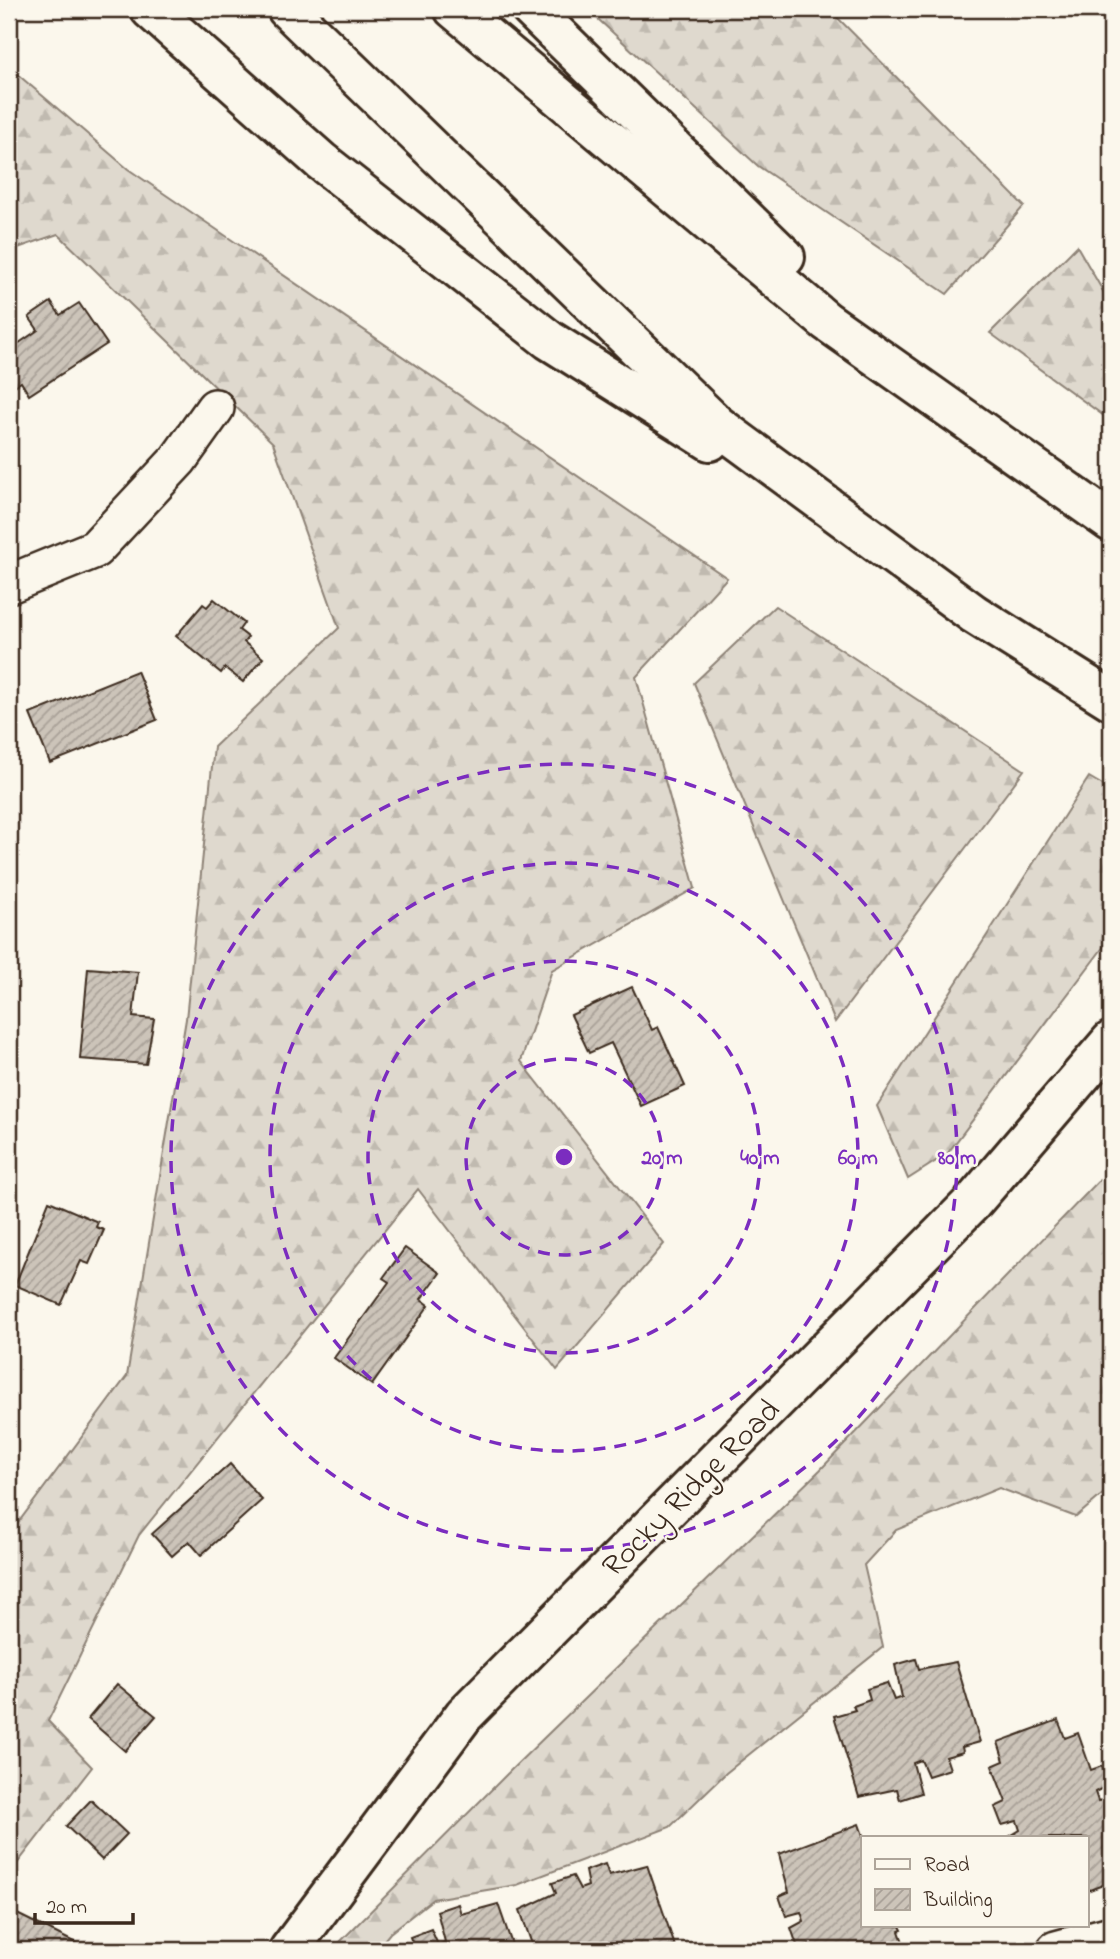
<svg xmlns="http://www.w3.org/2000/svg" width="1120" height="1959" font-family="'Indie Flower',sans-serif">
<defs>
<pattern id="forest-firs" width="22" height="20" patternUnits="userSpaceOnUse" patternTransform="scale(1.75)"><rect width="22" height="20" fill="#dfd9ce"/><path d="M5 1l3.5 6h-7zM16 11l3.5 6h-7z" fill="#c0bab0"/></pattern>
<pattern id="building-hatch" width="6" height="6" patternUnits="userSpaceOnUse" patternTransform="scale(1.75)"><rect width="6" height="6" fill="#ccc4b9"/><path d="M-1 1l2-2M0 6l6-6M5 7l2-2" fill="none" stroke="#a79f96"/></pattern>
</defs>
<rect width="100%" height="100%" fill="#fbf7ec"/>
<filter id="ink" filterUnits="userSpaceOnUse"><feTurbulence type="fractalNoise" baseFrequency=".0143" numOctaves="2"/><feDisplacementMap in="SourceGraphic" scale="14" xChannelSelector="R" yChannelSelector="G"/><feConvolveMatrix kernelMatrix="1 2 1 2 8 2 1 2 1" color-interpolation-filters="sRGB"/></filter>
<g filter="url(#ink)">
<g fill="url(#forest-firs)" stroke="#8d8276" stroke-width="2">
<polygon points="587,9 829,9 1024,206 947,294 758,166"/>
<polygon points="9,67 128,169 727,578 636,677 695,888 552,970 521,1061 664,1244 557,1370 418,1189 139,1535 48,1721 92,1767 9,1874 9,1535 127,1376 186,1019 214,747 339,628 273,443 58,234 9,251"/>
<polygon points="1077,246 1111,305 1111,421 990,333"/>
<polygon points="775,606 1024,770 835,1022 694,683"/>
<polygon points="1089,777 1111,790 1111,937 947,1154 908,1179 877,1106"/>
<polygon points="1111,1168 1111,1487 1076,1517 999,1488 896,1530 864,1565 883,1647 726,1773 670,1827 517,1885 433,1899 390,1933 376,1950 332,1950 515,1766 820,1470"/>
</g>
<g fill="url(#building-hatch)" stroke="#3b2a1e" stroke-width="2">
<polygon points="51,302 60,315 79,303 107,344 29,395 21,382 10,389 9,350 38,330 29,317"/>
<polygon points="214,599 244,623 239,630 248,637 244,642 263,658 243,682 225,668 221,673 176,636 203,604 207,607"/>
<polygon points="137,671 157,720 50,763 30,714"/>
<polygon points="88,968 138,972 133,1017 154,1019 146,1064 80,1059"/>
<polygon points="632,987 652,1030 658,1027 685,1086 641,1106 611,1043 589,1053 571,1015"/>
<polygon points="49,1201 98,1222 96,1227 104,1230 89,1264 81,1261 61,1305 15,1285"/>
<polygon points="405,1248 440,1273 421,1299 429,1305 372,1385 334,1358 389,1282 383,1278"/>
<polygon points="230,1464 262,1500 201,1555 189,1541 172,1556 152,1534"/>
<polygon points="916,1659 919,1669 956,1662 980,1742 962,1747 963,1752 946,1757 950,1769 928,1776 921,1760 913,1763 921,1793 900,1800 897,1789 859,1797 834,1716 855,1710 853,1706 870,1700 867,1689 887,1683 894,1700 902,1697 895,1665"/>
<polygon points="117,1684 156,1716 125,1751 88,1719"/>
<polygon points="1058,1720 1065,1738 1078,1733 1091,1770 1102,1766 1109,1785 1095,1792 1098,1801 1111,1798 1111,1882 1087,1891 1087,1838 1007,1838 1020,1830 1017,1821 1002,1825 995,1807 1006,1802 992,1766 1004,1761 998,1742"/>
<polygon points="91,1800 127,1834 102,1860 66,1826"/>
<polygon points="859,1824 864,1838 863,1926 900,1926 902,1930 899,1931 906,1950 811,1950 809,1944 798,1948 791,1928 804,1921 801,1912 786,1916 779,1896 789,1892 779,1854"/>
<polygon points="605,1864 609,1875 647,1865 675,1946 662,1950 534,1950 520,1910 556,1893 552,1883 573,1876 580,1889 588,1886 585,1871"/>
<polygon points="458,1904 461,1914 498,1904 514,1950 406,1950 414,1947 410,1937 431,1929 438,1945 445,1942 437,1911"/>
<polygon points="9,1910 78,1944 75,1950 9,1950"/>
</g>
<g fill="none" stroke-linecap="round" stroke-linejoin="round">
<defs>
<g id="minor">
<polyline points="9,584 95,549 178,460 215,408"/>
<polyline points="1056,1950 1111,1935"/>
</g>
<polyline id="major" points="289,1950 464,1715 973,1202 1111,1041"/>
<g id="highway">
<polyline points="150,9 321,161 549,340 710,441"/>
<polyline points="287,9 717,425 974,614 1111,700"/>
<polyline points="454,9 826,321 1111,522"/>
<polyline points="531,9 785,257"/>
</g>
</defs>
<use href="#minor" stroke="#3b2a1e" stroke-width="42"/>
<use href="#major" stroke="#3b2a1e" stroke-width="44"/>
<use href="#highway" stroke="#3b2a1e" stroke-width="44"/>
<use href="#minor" stroke="#fbf7ec" stroke-width="37"/>
<use href="#major" stroke="#fbf7ec" stroke-width="38"/>
<use href="#highway" stroke="#fbf7ec" stroke-width="38"/>
</g>
</g>
<g fill="none" stroke="#7b2cbf" stroke-width="3.5" stroke-dasharray="12 9">
<circle cx="564" cy="1157" r="98"/>
<circle cx="564" cy="1157" r="196"/>
<circle cx="564" cy="1157" r="294"/>
<circle cx="564" cy="1157" r="393"/>
</g>
<g text-anchor="middle" stroke-width="5" stroke-linejoin="round" paint-order="stroke">
<g font-size="32" fill="#3b2a1e" stroke="#fbf7ec">
<text transform="translate(690 1487) rotate(-45)" y="11">Rocky Ridge Road</text>
</g>
</g>
<circle cx="564" cy="1157" r="10" fill="#7b2cbf" stroke="#fbf7ec" stroke-width="3.5"/>
<g font-size="21" text-anchor="middle" font-weight="bold" fill="#7b2cbf" stroke="#fbf7ec" stroke-width="5" stroke-linejoin="round" paint-order="stroke">
<text x="662" y="1164">20 m</text>
<text x="760" y="1164">40 m</text>
<text x="858" y="1164">60 m</text>
<text x="957" y="1164">80 m</text>
</g>
<rect width="1120" height="1959" fill="none" stroke="#fbf7ec" stroke-width="35"/>
<rect x="18" y="18" width="1085" height="1924" fill="none" stroke="#3b2a1e" stroke-width="2.5" filter="url(#ink)"/>
<rect x="861" y="1836" width="228" height="91" fill="#fbf7ec" stroke="#aea59a" stroke-width="2"/>
<rect x="875" y="1859" width="35" height="10" fill="#fbf7ec" stroke="#aea59a" stroke-width="2"/>
<text x="924" y="1871" font-size="21" fill="#3b2a1e">Road</text>
<rect x="875" y="1889" width="35" height="21" fill="url(#building-hatch)" stroke="#aea59a" stroke-width="2"/>
<text x="924" y="1906" font-size="21" fill="#3b2a1e">Building</text>
<path d="M35 1913v10h98v-10" fill="none" stroke="#3b2a1e" stroke-width="3.5"/>
<text x="46" y="1913" font-size="21" fill="#3b2a1e" stroke="#fbf7ec" stroke-width="5" paint-order="stroke">20 m</text>
</svg>
